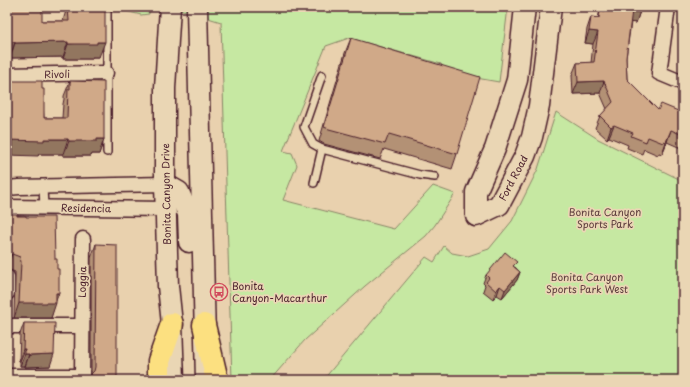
<svg xmlns="http://www.w3.org/2000/svg" width="690" height="387" font-family="'Playpen Sans',sans-serif">
<rect width="100%" height="100%" fill="#e9d1ae"/>
<filter id="ink" filterUnits="userSpaceOnUse"><feTurbulence type="fractalNoise" baseFrequency=".025" numOctaves="2"/><feDisplacementMap in="SourceGraphic" scale="8" xChannelSelector="R" yChannelSelector="G"/><feConvolveMatrix kernelMatrix="1 2 1 2 8 2 1 2 1" color-interpolation-filters="sRGB"/></filter>
<g filter="url(#ink)">
<g fill="#c6e8a2" stroke="#888466">
<polygon points="110,7 149,7 149,14 141,15"/>
<polygon points="173,7 508,7 499,82 448,73 441,64 349,38 326,46 283,151 292,153 297,165 283,200 394,229 433,186 455,194 435,225 426,236 365,286 305,340 270,380 232,380 221,22"/>
<polygon points="556,112 598,139 683,181 683,380 323,380 426,257 434,262 444,246 452,253 468,256 489,249 512,221 538,169"/>
</g>
<g fill="none" stroke-linecap="round" stroke-linejoin="round">
<defs>
<g id="lane">
<polyline points="322,75 304,127 313,144 322,149"/>
<polyline points="107,152 107,11"/>
<polyline points="314,183 322,149 420,175 435,177"/>
<polyline points="43,187 44,207"/>
</g>
<g id="street">
<polyline points="668,7 659,73 683,83"/>
<polyline points="7,75 106,73"/>
<polyline points="7,188 19,187 165,184"/>
<polyline points="7,207 166,209"/>
<polyline points="7,277 7,293"/>
<polyline points="7,326 81,326"/>
<polyline points="7,376 82,376"/>
<polyline points="82,380 83,239"/>
</g>
<g id="secondary">
<polyline points="170,7 165,88 165,184 168,286 172,324 174,380"/>
<polyline points="197,7 206,380"/>
<polyline points="525,7 517,80 495,149 476,192 476,216 499,205 525,156 532,137 539,106 551,7"/>
<polyline points="165,184 179,192 188,214 189,242"/>
</g>
<g id="primary">
<polyline points="204,325 217,380"/>
<polyline points="159,380 159,361 172,324"/>
</g>
</defs>
<use href="#lane" stroke="#4a1f2b" stroke-width="10"/>
<use href="#street" stroke="#4a1f2b" stroke-width="17"/>
<use href="#secondary" stroke="#4a1f2b" stroke-width="23"/>
<use href="#primary" stroke="#4a1f2b" stroke-width="25"/>
<use href="#lane" stroke="#ead6b4" stroke-width="7"/>
<use href="#street" stroke="#ead6b4" stroke-width="14"/>
<use href="#secondary" stroke="#ead6b4" stroke-width="20"/>
<use href="#primary" stroke="#fce080" stroke-width="22"/>
</g>
<g fill="#b39175" stroke="#4a1f2b">
<polygon points="7,7 42,21 63,21 67,7 105,7 99,57 92,57 92,59 63,59 63,57 10,58 10,57 7,57"/>
<polygon points="602,7 640,7 640,11 636,23 631,22 626,58 627,79 658,110 683,113 683,149 667,142 662,154 659,153 658,155 644,149 642,154 627,148 628,145 609,137 607,139 595,128 600,116 607,109 600,93 573,94 572,75 577,63 591,63 593,44 585,43 587,29 591,17 598,18 600,10 602,10"/>
<polygon points="351,38 457,154 452,169 384,149 380,159 324,144 319,141 345,53"/>
<polygon points="70,81 104,139 99,154 92,154 91,156 63,156 63,154 39,154 38,156 42,89 44,118 62,118 63,104 64,99 64,96"/>
<polygon points="7,214 26,217 56,300 51,318 14,318 15,277 15,272 7,269"/>
<polygon points="96,244 117,380 89,380 91,375 91,258"/>
<polygon points="515,267 520,272 517,280 502,298 497,295 493,299 483,291 485,285 483,283 486,275"/>
<polygon points="24,323 50,366 25,367 25,366 20,366 20,361 19,361 20,334"/>
</g>
<g fill="#92765f" stroke="#4a1f2b">
<polygon points="632,10 640,11 636,23 628,22"/>
<polygon points="589,31 598,32 593,44 585,43"/>
<polygon points="7,42 15,42 10,57 7,57"/>
<polygon points="68,42 63,57 10,58 15,43"/>
<polygon points="97,42 105,42 99,57 92,57 92,59 63,59 68,44"/>
<polygon points="604,81 600,93 573,94 578,82"/>
<polygon points="614,125 609,137 607,139 611,127"/>
<polygon points="671,130 667,142 662,154 666,142"/>
<polygon points="44,139 68,139 63,154 39,154 38,156 7,155 7,140"/>
<polygon points="97,139 104,139 99,154 92,154 91,156 63,156 69,141"/>
<polygon points="12,254 7,267 7,256"/>
<polygon points="520,272 517,280 502,298 505,290"/>
<polygon points="500,286 497,295 493,299 496,291"/>
<polygon points="56,293 59,293 55,303 56,303 51,318 14,318 19,303"/>
<polygon points="23,349 25,349 20,361 19,361"/>
<polygon points="25,354 29,354 25,366 20,366"/>
<polygon points="54,354 50,366 25,367 29,355"/>
</g>
<g fill="#d0a988" stroke="#4a1f2b">
<polygon points="7,7 42,7 42,21 69,21 68,7 105,7 105,42 97,42 97,44 68,44 68,42 15,43 15,42 7,42"/>
<polygon points="605,7 640,7 640,11 632,10 626,58 627,79 658,110 661,104 683,113 683,135 671,130 666,142 664,141 663,143 648,137 646,142 631,136 633,133 614,125 611,127 600,116 613,102 604,81 578,82 577,63 594,62 598,32 589,31 591,17 599,18 600,10 605,11"/>
<polygon points="351,38 480,77 457,154 389,134 385,144 329,129 324,127"/>
<polygon points="7,81 42,81 42,89 44,89 44,118 67,118 68,89 70,89 70,81 104,82 104,139 97,139 97,141 69,141 68,139 44,139 44,141 7,140"/>
<polygon points="7,214 17,214 17,216 26,216 26,217 54,217 55,259 57,259 57,269 59,269 59,293 56,293 56,303 19,303 21,262 20,257 12,254 7,256"/>
<polygon points="96,244 117,245 117,380 91,380 91,374 94,371 95,367"/>
<polygon points="505,252 517,262 513,266 520,272 505,290 500,286 496,291 486,282 489,278 486,275"/>
<polygon points="24,323 55,323 54,354 29,355 29,354 25,354 25,349 23,349"/>
</g>
</g>
<defs>
<symbol id="bus-ring" viewBox="-11 -11 22 22"><circle r="9.5" fill="#ead6b4" stroke="#d1495b" stroke-width="1.5"/><path d="M-5-6H5V4H4V6H2V4H-2V6H-4V4H-5ZM-3.5-4V0h7V-4ZM-3.5 1.2v1.5H-2V1.2ZM2 1.2v1.5H3.5V1.2Z" fill="#d1495b"/></symbol>
</defs>
<g fill-rule="evenodd">
<use href="#bus-ring" x="209" y="282" width="20" height="20"/>
</g>
<g text-anchor="middle" stroke-width="3.5" stroke-linejoin="round" paint-order="stroke">
<g font-size="10" fill="#4a1f2b" stroke="#ead6b4">
<text transform="translate(57 74) rotate(-1)" y="4">Rivoli</text>
<text transform="translate(513 178) rotate(-62)" y="4">Ford Road</text>
<text transform="translate(166 194) rotate(-91)" y="4">Bonita Canyon Drive</text>
<text transform="translate(86 208) rotate(1)" y="4">Residencia</text>
<text transform="translate(82 282) rotate(-89)" y="4">Loggia</text>
</g>
<g font-size="10" fill="#5d3d3d" stroke="#ead6b4">
<text x="605" y="216">Bonita Canyon<tspan x="605" dy="12">Sports Park</tspan></text>
<text x="587" y="281">Bonita Canyon<tspan x="587" dy="12">Sports Park West</tspan></text>
</g>
<g font-size="10" fill="#4a1f2b" stroke="#ead6b4" text-anchor="start">
<text x="232" y="290">Bonita<tspan x="232" dy="12">Canyon-Macarthur</tspan></text>
</g>
</g>
<rect width="690" height="387" fill="none" stroke="#ead6b4" stroke-width="24"/>
<rect x="12" y="12" width="666" height="363" fill="none" stroke="#4a1f2b" stroke-width="1.5" filter="url(#ink)"/>
</svg>
